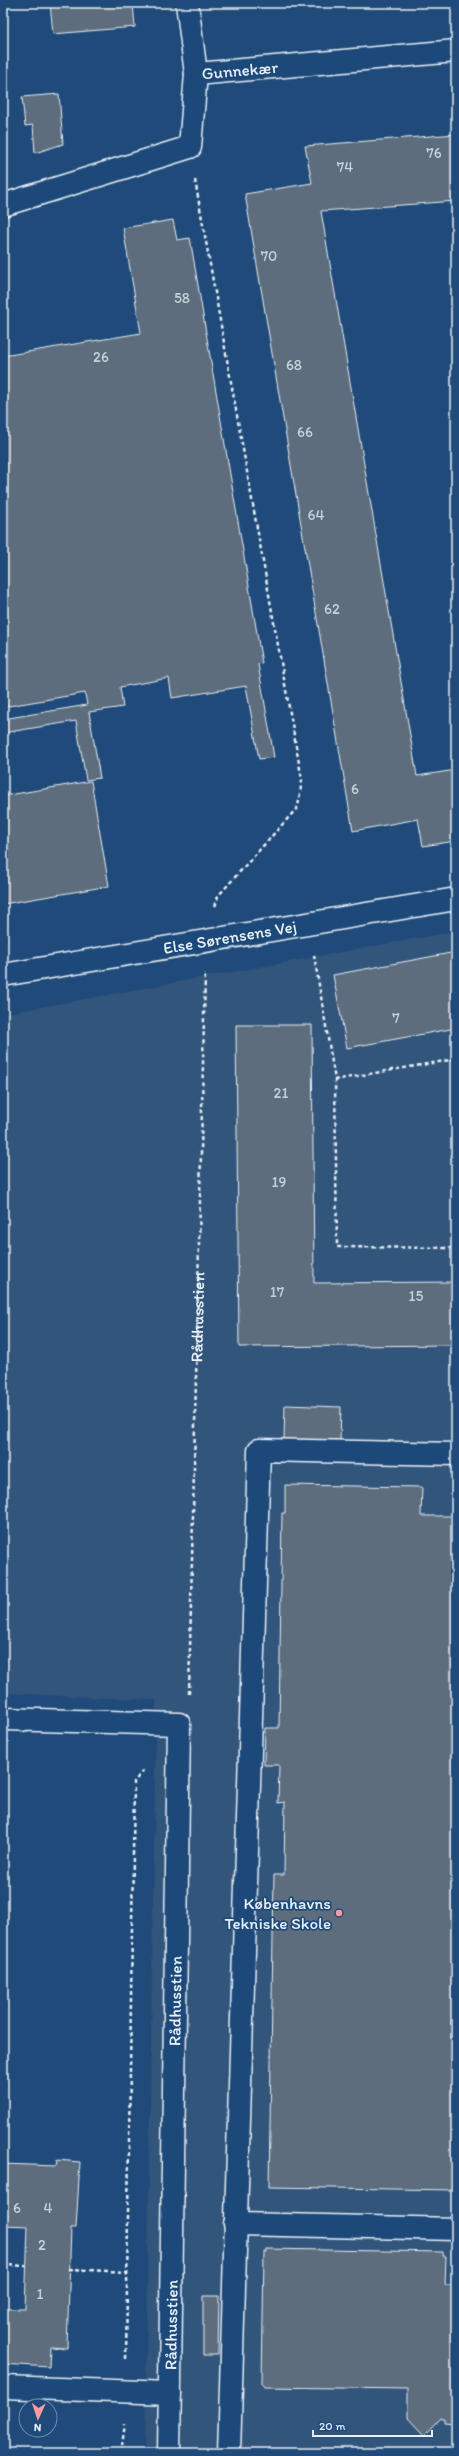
<svg xmlns="http://www.w3.org/2000/svg" width="459" height="2456" font-family="Itim,sans-serif">
<rect width="100%" height="100%" fill="#1f4a7a"/>
<filter id="ink" filterUnits="userSpaceOnUse"><feTurbulence type="fractalNoise" baseFrequency=".025" numOctaves="2"/><feDisplacementMap in="SourceGraphic" scale="8" xChannelSelector="R" yChannelSelector="G"/><feConvolveMatrix kernelMatrix="1 2 1 2 8 2 1 2 1" color-interpolation-filters="sRGB"/></filter>
<g filter="url(#ink)">
<polygon fill="#32547b" points="456,931 456,2453 231,2453 145,2450 156,1700 3,1693 3,1014"/>
<g fill="#5d6d7d" stroke="#e8f1f8">
<polygon points="50,3 133,3 135,27 53,34"/>
<polygon points="59,94 63,144 35,153 33,125 25,126 22,97"/>
<polygon points="456,134 456,201 321,211 417,776 456,770 456,841 423,846 418,819 353,831 245,194 312,183 305,146"/>
<polygon points="173,220 177,240 190,238 262,663 258,664 274,757 259,759 246,686 172,698 169,678 120,687 123,707 89,712 100,778 86,780 76,721 3,733 3,719 87,705 85,693 3,707 3,356 141,333 123,228"/>
<polygon points="91,781 109,886 3,904 3,796"/>
<polygon points="456,952 456,1028 347,1048 333,975"/>
<polygon points="236,1025 312,1025 314,1283 456,1282 456,1345 239,1347"/>
<polygon points="285,1405 341,1407 340,1441 284,1439"/>
<polygon points="285,1485 422,1487 421,1516 456,1516 456,2190 269,2187 274,1875 284,1875 285,1802 278,1803 279,1765 264,1765 265,1728 279,1728 282,1513 285,1513"/>
<polygon points="57,2160 80,2162 76,2228 71,2228 67,2348 50,2347 49,2367 3,2364 3,2309 25,2309 28,2226 3,2225 3,2164 56,2166"/>
<polygon points="266,2249 443,2252 443,2256 446,2256 445,2285 456,2285 456,2423 444,2422 444,2418 440,2418 424,2435 408,2418 408,2389 264,2387 264,2384 262,2384 264,2252 266,2252"/>
<polygon points="203,2296 219,2296 218,2355 203,2355"/>
</g>
<g fill="none" stroke-linecap="round" stroke-linejoin="round">
<defs>
<g id="minor">
<path id="s2" d="M196,74L456,51"/>
<polyline points="3,205 190,147 196,74 187,3"/>
<path id="s3" d="M3,975L456,899"/>
<polyline points="3,1719 179,1724 169,2453"/>
<polyline points="235,2224 456,2229"/>
<polyline points="3,2387 170,2393"/>
<polyline points="229,2453 259,1450 456,1454"/>
</g>
</defs>
<use href="#minor" stroke="#e8f1f8" stroke-width="25"/>
<g stroke="#e8f1f8" stroke-width="2.5" stroke-dasharray="4 3" stroke-linecap="butt">
<polyline points="195,180 302,780 298,807 218,896 215,907"/>
<polyline points="314,955 335,1080 337,1247 456,1248"/>
<polyline points="334,1080 456,1059"/>
<path id="s1" d="M189,1694L205,973"/>
<polyline points="3,2265 26,2266"/>
<polyline points="69,2269 127,2272"/>
<polyline points="126,2359 134,1782 145,1768"/>
<polyline points="121,2453 125,2424"/>
</g>
<use href="#minor" stroke="#1f4a7a" stroke-width="22"/>
</g>
</g>
<circle fill="#ff9aa2" stroke="#1f4a7a" stroke-width="1.5" cx="339" cy="1913" r="4"/>
<g text-anchor="middle" stroke-width="3.5" stroke-linejoin="round" paint-order="stroke">
<g font-size="15" fill="#c5d0d9">
<text x="434" y="158">76</text>
<text x="345" y="172">74</text>
<text x="269" y="261">70</text>
<text x="182" y="303">58</text>
<text x="101" y="362">26</text>
<text x="294" y="370">68</text>
<text x="305" y="437">66</text>
<text x="316" y="520">64</text>
<text x="332" y="614">62</text>
<text x="355" y="794">6</text>
<text x="396" y="1023">7</text>
<text x="281" y="1098">21</text>
<text x="279" y="1187">19</text>
<text x="277" y="1297">17</text>
<text x="416" y="1301">15</text>
<text x="17" y="2213">6</text>
<text x="48" y="2213">4</text>
<text x="42" y="2250">2</text>
<text x="40" y="2299">1</text>
</g>
<g font-size="17" fill="#e8f1f8" stroke="#1f4a7a">
<text dy="6" stroke="none"><textPath href="#s2" startOffset="44">Gunnekær</textPath></text>
<text dy="6" stroke="none"><textPath href="#s3" startOffset="230">Else Sørensens Vej</textPath></text>
<text dy="6" stroke="none"><textPath href="#s1" startOffset="377">Rådhusstien</textPath></text>
<text transform="translate(175 2001) rotate(-89)" y="6">Rådhusstien</text>
<text transform="translate(171 2325) rotate(-89)" y="6">Rådhusstien</text>
</g>
<g font-size="17" fill="#e8f1f8" stroke="#1f4a7a" text-anchor="end">
<text x="331" y="1909">Københavns<tspan x="331" dy="20">Tekniske Skole</tspan></text>
</g>
</g>
<rect width="459" height="2456" fill="none" stroke="#1f4a7a" stroke-width="16"/>
<rect x="8" y="8" width="443" height="2440" fill="none" stroke="#e8f1f8" stroke-width="1.5" filter="url(#ink)"/>
<g transform="translate(38 2418) rotate(183)"><circle r="19" fill="#1f4a7a" stroke="#6f8dac"/>
<path d="M0-3L7 15L0 10L-7 15Z" fill="#ff9aa2"/>
<text y="-6" font-size="11" font-weight="bold" text-anchor="middle" fill="#e8f1f8">N</text>
</g>
<path d="M313 2430v6h119v-6" fill="none" stroke="#e8f1f8" stroke-width="2"/>
<text x="319" y="2430" font-size="12" fill="#e8f1f8" stroke="#1f4a7a" stroke-width="3" paint-order="stroke">20 m</text>
</svg>
